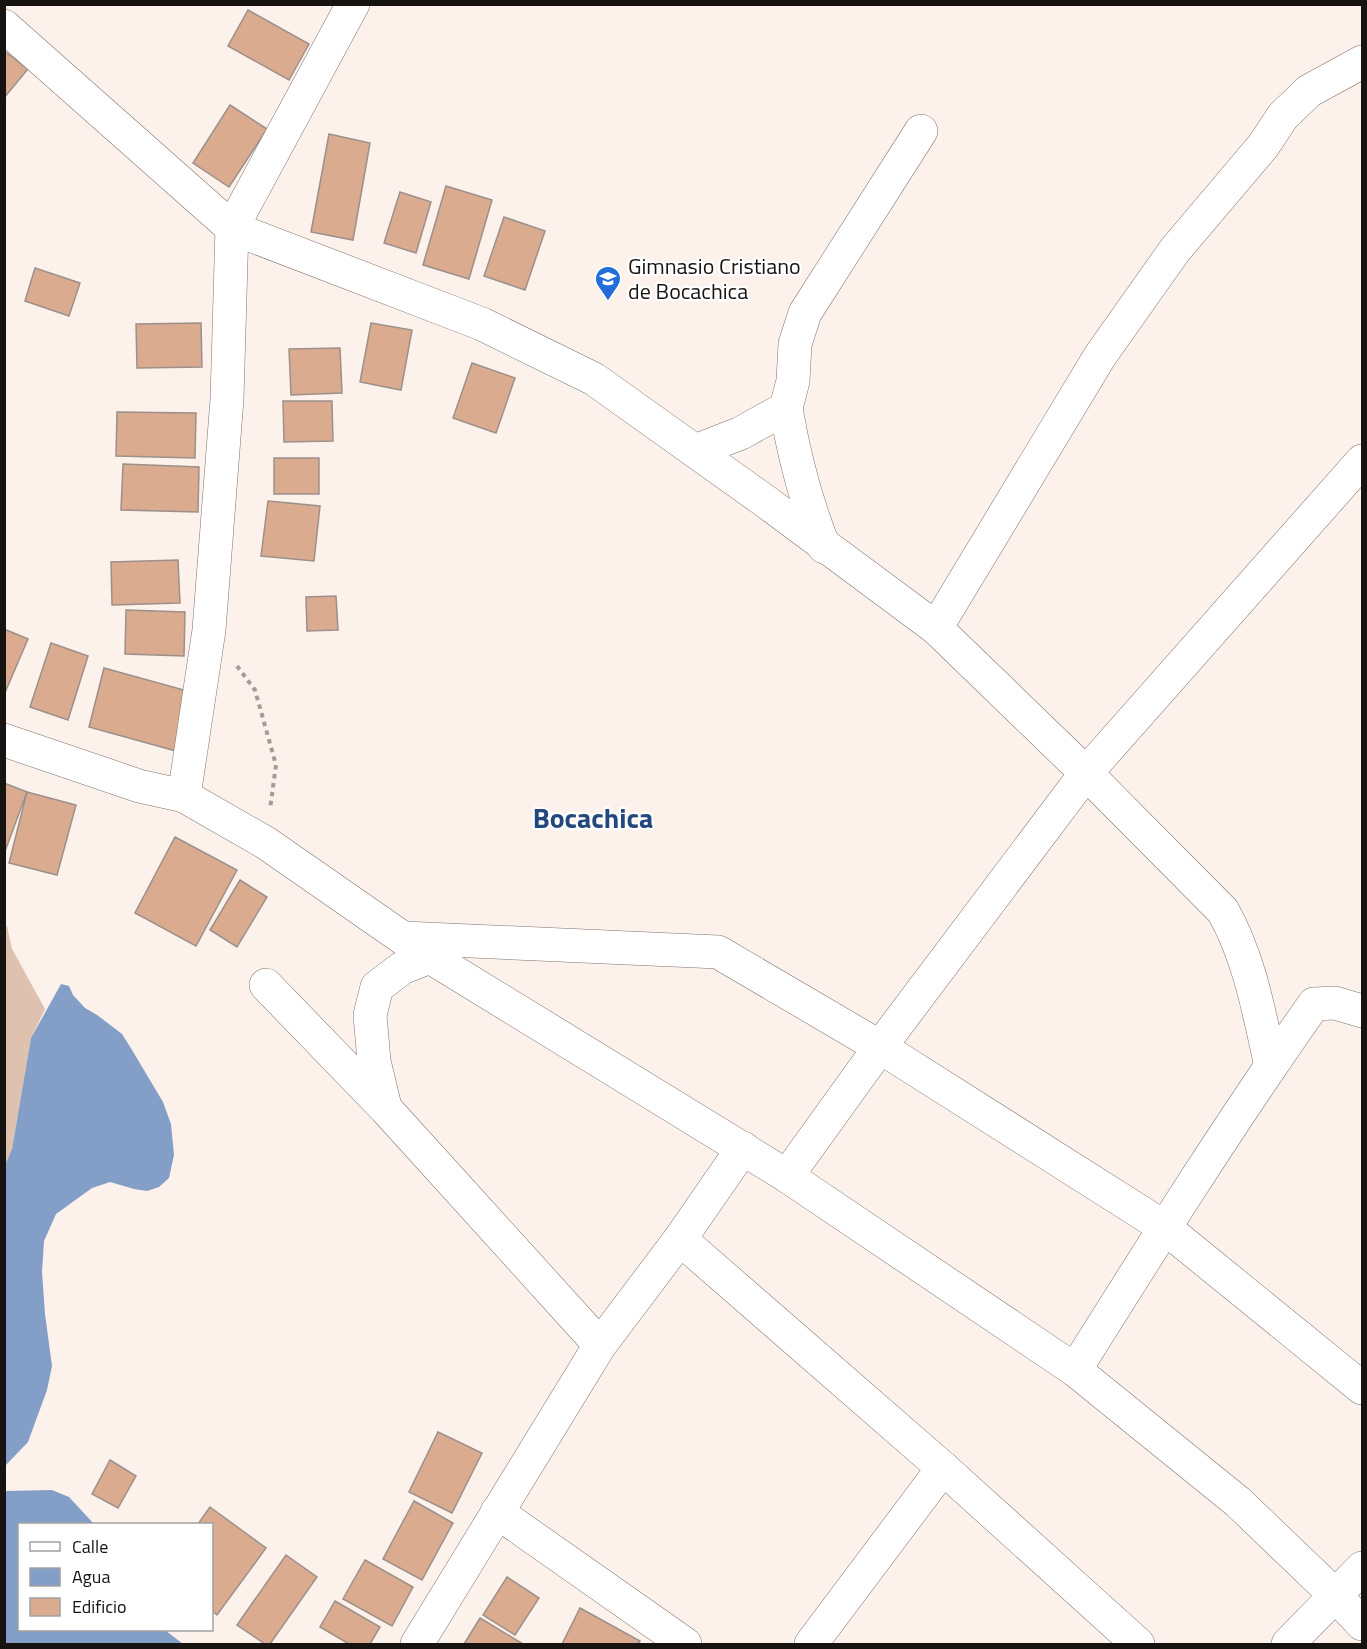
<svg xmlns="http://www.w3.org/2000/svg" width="1367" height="1649" font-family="'Titillium Web',sans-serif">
<rect width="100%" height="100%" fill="#fdf1eb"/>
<polygon fill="#dfc1b0" points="7,926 12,949 45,1009 31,1038 12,1149 5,1165 4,927"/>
<g fill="#839ec7">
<polygon points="61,984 69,986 73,995 85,1008 97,1015 122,1034 132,1050 163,1102 171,1124 174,1155 169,1178 159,1187 147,1191 134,1189 110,1182 92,1188 56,1214 44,1241 42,1272 45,1314 52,1366 47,1390 28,1442 5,1466 5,1165 12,1149 31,1038"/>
<polygon points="52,1490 69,1497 94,1524 20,1524 20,1630 165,1630 183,1644 5,1644 5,1491"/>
</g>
<g fill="#daab8f" stroke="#9b908b" stroke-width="1.5">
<polygon points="248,10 309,44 289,80 228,46"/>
<polygon points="4,51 28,69 4,98"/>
<polygon points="230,105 267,129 229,187 193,163"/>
<polygon points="329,134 370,143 353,240 311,232"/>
<polygon points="446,186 492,200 469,279 423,265"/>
<polygon points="400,192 431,202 416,253 384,243"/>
<polygon points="504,217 545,231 525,290 484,276"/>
<polygon points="35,268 80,283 69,316 25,301"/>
<polygon points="201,323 202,367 137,368 136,324"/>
<polygon points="371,323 412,330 401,390 360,382"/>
<polygon points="340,348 342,393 291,395 289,349"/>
<polygon points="472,363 515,378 496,433 453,418"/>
<polygon points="283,401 332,401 333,441 284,442"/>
<polygon points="117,412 196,413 195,458 116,456"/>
<rect x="274" y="458" width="45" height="36"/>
<polygon points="123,464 199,467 198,512 121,510"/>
<polygon points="268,501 320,506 314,561 261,556"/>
<polygon points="178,560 180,603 112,605 111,562"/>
<polygon points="336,596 338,630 307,631 306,597"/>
<polygon points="126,610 185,612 184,656 125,654"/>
<polygon points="4,629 28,639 4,695"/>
<polygon points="51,643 88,656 68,720 30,707"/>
<polygon points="104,668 191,692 176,751 89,727"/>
<polygon points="4,783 27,792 4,854"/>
<polygon points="27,792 76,805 57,875 9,863"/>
<polygon points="175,837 237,870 196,946 135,913"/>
<polygon points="240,880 267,897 237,947 210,930"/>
<polygon points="438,1432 482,1453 452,1513 409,1492"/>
<polygon points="110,1460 136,1476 118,1508 92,1494"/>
<polygon points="414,1501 453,1523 422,1580 383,1559"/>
<polygon points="210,1507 266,1548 217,1615 212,1611 212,1524 198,1524"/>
<polygon points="286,1555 317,1577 270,1644 265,1644 237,1625"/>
<polygon points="365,1560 413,1587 392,1626 343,1599"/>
<polygon points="507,1577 539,1598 515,1635 483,1615"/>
<polygon points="335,1601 380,1627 370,1644 349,1644 320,1627"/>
<polygon points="580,1608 640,1641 638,1644 562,1644"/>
<polygon points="480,1618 523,1644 464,1644"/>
</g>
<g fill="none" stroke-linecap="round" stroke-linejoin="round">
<defs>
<g id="minor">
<path d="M4,26L232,228L482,324L594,379L765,501L936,628L1086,773L1223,911C1250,959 1259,1013 1271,1066"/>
<path d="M786,408C794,456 806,502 824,547"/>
<polyline points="695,451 741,433 786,408 793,381 795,344 805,313 921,131"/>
<polyline points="936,628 1100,356 1175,250 1263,146 1283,116 1309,91 1362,62"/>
<polyline points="4,740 139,786 184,796 266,843 430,957 787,1176 1075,1370 1238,1502 1335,1595 1362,1624"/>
<polyline points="184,796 209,630 227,399 232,228 353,4"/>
<polyline points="404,938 718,952 880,1047 1164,1227 1362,1388"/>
<polyline points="266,985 386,1109 600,1345"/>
<polyline points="385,1107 374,1061 370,1015 377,987 402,968 430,957"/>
<polyline points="787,1176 880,1047 1086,773 1362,461"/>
<polyline points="680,1239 943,1468 1138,1644"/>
<path d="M1075,1370C1152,1247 1230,1123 1314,1004L1335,1003L1362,1011"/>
<polyline points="497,1512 685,1644"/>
<polyline points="417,1644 600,1345 680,1239 743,1148"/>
<polyline points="811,1644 943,1468"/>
<polyline points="1288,1644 1362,1568"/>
</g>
</defs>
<use href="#minor" stroke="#7e746f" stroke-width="34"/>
<polyline stroke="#a49b96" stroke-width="4" stroke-dasharray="4.5 4.5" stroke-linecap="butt" points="237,666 255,690 276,765 270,809"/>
<use href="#minor" stroke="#fff" stroke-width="33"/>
</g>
<defs>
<symbol id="school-pin" viewBox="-11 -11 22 30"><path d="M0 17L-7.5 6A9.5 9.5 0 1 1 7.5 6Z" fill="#226dd8" stroke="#fff"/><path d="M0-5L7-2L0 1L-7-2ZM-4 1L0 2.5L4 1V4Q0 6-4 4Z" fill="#fff"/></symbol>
</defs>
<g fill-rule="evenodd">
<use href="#school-pin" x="593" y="264" width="30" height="40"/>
</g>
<g text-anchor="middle" stroke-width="4.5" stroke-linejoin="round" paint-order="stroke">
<g font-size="22" fill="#171311" stroke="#fff" text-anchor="start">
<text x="628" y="274">Gimnasio Cristiano<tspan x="628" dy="25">de Bocachica</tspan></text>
</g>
<g font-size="28" font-weight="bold" fill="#24487e" stroke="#fff">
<text x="593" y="828">Bocachica</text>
</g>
</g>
<rect width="1367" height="1649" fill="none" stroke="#171311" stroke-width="12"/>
<rect x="18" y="1523" width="195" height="108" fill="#ffffff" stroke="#a2a1a0" stroke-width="1.5"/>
<rect x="30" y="1542" width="30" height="9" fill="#ffffff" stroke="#a2a1a0" stroke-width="1.5"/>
<text x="72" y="1553" font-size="18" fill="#171311">Calle</text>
<rect x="30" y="1568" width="30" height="18" fill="#839ec7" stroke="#a2a1a0" stroke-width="1.5"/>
<text x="72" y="1583" font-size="18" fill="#171311">Agua</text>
<rect x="30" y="1598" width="30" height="18" fill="#daab8f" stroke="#a2a1a0" stroke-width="1.5"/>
<text x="72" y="1613" font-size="18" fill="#171311">Edificio</text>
</svg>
